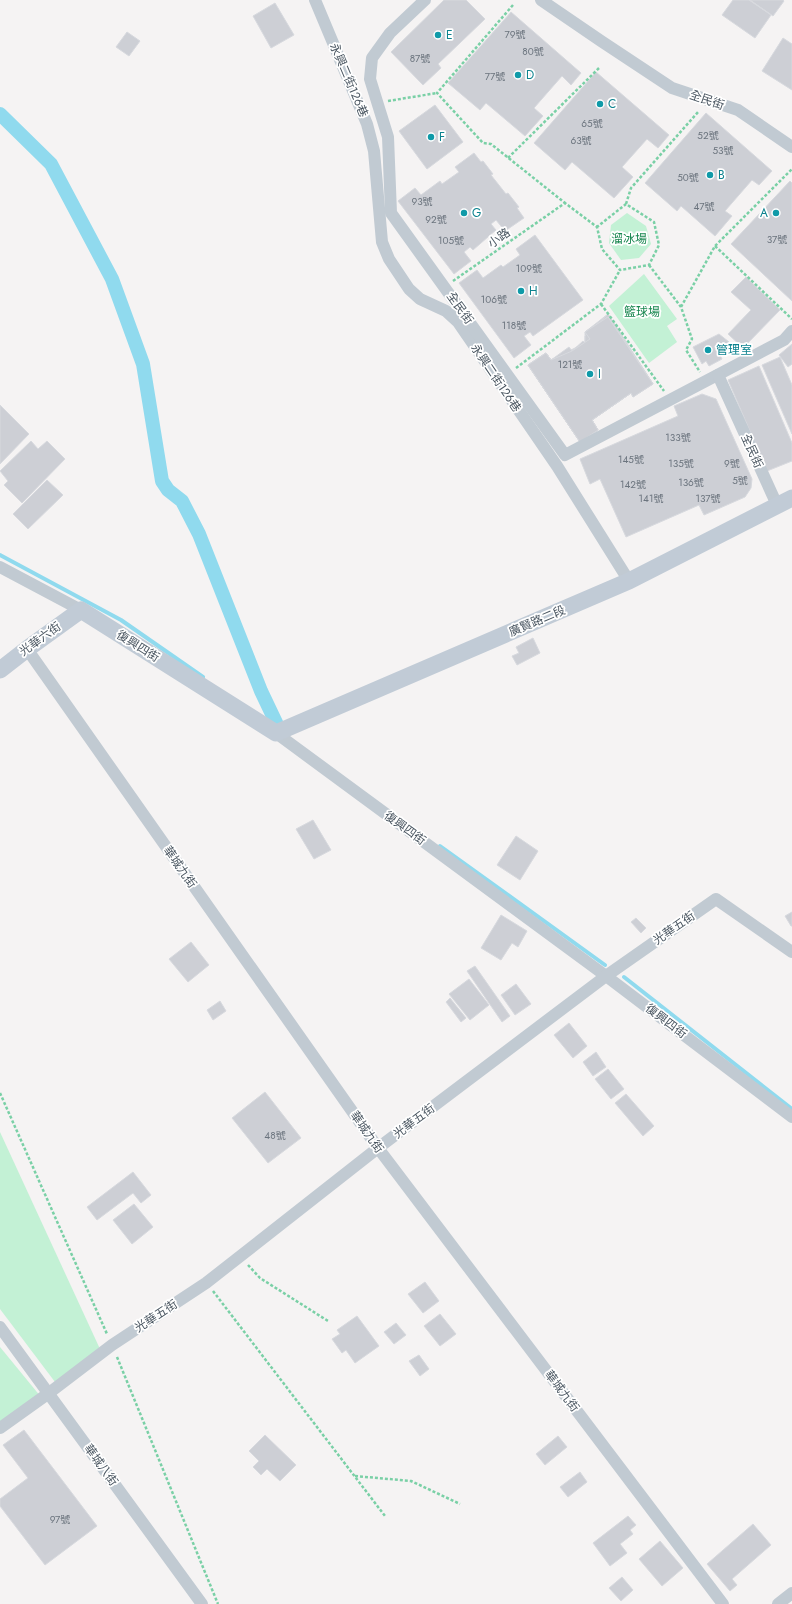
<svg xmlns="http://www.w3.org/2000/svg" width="792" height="1604" font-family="Jost,'Noto Sans TC',sans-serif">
<rect width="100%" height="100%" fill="#f5f3f3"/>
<g fill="#c3f1d5">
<polygon points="627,213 646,226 651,244 639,258 621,260 609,243 611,225"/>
<polygon points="644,274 677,319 667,326 677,342 649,363 609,306"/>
<polygon points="0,1132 100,1349 55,1382 0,1309"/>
<polygon points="0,1347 41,1397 0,1427"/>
</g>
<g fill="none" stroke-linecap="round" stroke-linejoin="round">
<g stroke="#90daee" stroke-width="4">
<polyline points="0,555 121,620 203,677"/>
<polyline points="440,846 605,965"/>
<polyline points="624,977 792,1109"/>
</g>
<polyline stroke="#90daee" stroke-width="14" points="0,114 51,164 112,279 143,364 162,481 168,490 182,501 199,534 261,691 280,731"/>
</g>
<g fill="#cdcfd5" stroke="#d7d9de">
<polygon points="444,0 466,0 485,19 438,64 441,68 423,85 391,52"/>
<polygon points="733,0 749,0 771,15 755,38 722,15"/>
<polygon points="750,0 783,0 784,1 773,16"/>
<polygon points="275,3 294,35 271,48 253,16"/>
<polygon points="511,12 581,73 571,85 562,76 534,108 543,116 525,136 486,103 480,110 448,83"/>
<polygon points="127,32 140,41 129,56 116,47"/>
<polygon points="783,38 792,44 792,90 762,71"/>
<polygon points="596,72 669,135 658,148 647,139 622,167 633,177 614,198 572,162 565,170 534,143"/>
<polygon points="435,105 463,142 427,169 399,131"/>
<polygon points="706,113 772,171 759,185 752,180 725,211 732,216 715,236 681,206 677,211 645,183"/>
<polygon points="474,153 481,162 483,161 493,174 491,175 506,194 508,193 519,207 517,208 524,218 505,231 496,220 491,224 496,230 473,250 470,247 464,252 471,261 454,274 398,201 415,188 421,195 440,181 442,184 459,172 455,167"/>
<polygon points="790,181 792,183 792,301 731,244"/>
<polygon points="535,235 583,300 533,336 530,332 524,336 531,345 514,358 459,283 477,270 483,278 501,265 503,267 520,255 516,249"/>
<polygon points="746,277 780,310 743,348 728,334 751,310 731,292"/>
<polygon points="608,314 653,384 631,393 592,420 598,430 580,442 528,365 546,353 551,360 572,351 585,343 585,332"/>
<polygon points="608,314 653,384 631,393 592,420 598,430 580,442 528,365 546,353 551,360 585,343 585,336"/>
<polygon points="608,317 653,384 633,397 631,393 592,420 598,430 580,442 528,365 546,353 551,360 569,347 572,351 583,341 585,343 590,339 585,332"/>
<polygon points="608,317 653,384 633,397 631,393 592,420 598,430 580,442 528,365 546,353 551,360 572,351 590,339 585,332"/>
<polygon points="719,334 729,342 719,353 722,359 709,366 706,361 702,364 693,347"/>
<polygon points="792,344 792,364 788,367 779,355"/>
<polygon points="780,357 792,385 792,434 762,365"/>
<polygon points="759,366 792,443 792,461 767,471 728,380"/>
<polygon points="702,394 716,399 752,479 751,488 745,497 704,515 699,505 626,537 600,479 590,484 580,459 678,416 674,406"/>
<polygon points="0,405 29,434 0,464"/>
<polygon points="31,441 38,449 47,441 65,459 22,503 4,485 8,481 0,471"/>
<polygon points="47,480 63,495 28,529 13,514"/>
<polygon points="533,638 540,653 517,665 512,656 519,653 516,647"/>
<polygon points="313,820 331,850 314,859 296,829"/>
<polygon points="516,836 538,851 520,880 497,865"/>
<polygon points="792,912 792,926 791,926 785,916"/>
<polygon points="501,915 527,931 518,947 512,943 501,960 481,948"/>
<polygon points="636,918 646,928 641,933 631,922"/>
<polygon points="191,942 209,965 188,982 169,959"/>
<polygon points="475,966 510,1016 502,1022 467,971"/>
<polygon points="469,979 489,1005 470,1020 449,994"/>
<polygon points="516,984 531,1004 515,1015 501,995"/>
<polygon points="450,998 466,1018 461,1022 446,1002"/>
<polygon points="220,1001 226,1011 213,1020 207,1010"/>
<polygon points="569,1023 587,1046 573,1058 554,1035"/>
<polygon points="596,1052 606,1067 593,1076 583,1062"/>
<polygon points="608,1069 624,1089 611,1099 595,1079"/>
<polygon points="265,1092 301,1138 268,1163 232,1118"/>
<polygon points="626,1094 654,1126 643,1136 615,1103"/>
<polygon points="133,1172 151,1195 141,1203 133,1193 97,1220 87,1207"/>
<polygon points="134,1204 153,1227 132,1244 113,1220"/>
<polygon points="425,1282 439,1301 423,1313 408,1294"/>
<polygon points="440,1314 456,1334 440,1346 424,1326"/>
<polygon points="357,1316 379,1346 355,1363 346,1350 342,1353 332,1339 340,1334 337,1330"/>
<polygon points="396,1323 406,1335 394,1344 384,1332"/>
<polygon points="419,1355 429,1369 420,1376 409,1361"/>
<polygon points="24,1430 97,1526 45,1565 0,1506 0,1499 28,1478 3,1445"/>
<polygon points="265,1435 296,1465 280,1481 267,1469 261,1475 253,1467 259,1461 249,1451"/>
<polygon points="558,1436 567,1447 545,1465 536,1454"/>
<polygon points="580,1472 587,1482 568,1497 560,1487"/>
<polygon points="628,1516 636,1525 630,1530 633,1534 620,1544 627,1553 610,1566 593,1543"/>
<polygon points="753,1524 771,1545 732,1579 737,1585 730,1591 707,1564"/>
<polygon points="660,1541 683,1568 662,1586 639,1559"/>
<polygon points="622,1577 633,1590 621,1601 609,1588"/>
</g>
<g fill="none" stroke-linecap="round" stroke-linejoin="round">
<g stroke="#7ad0a6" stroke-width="2.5" stroke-dasharray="3 2" stroke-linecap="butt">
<polyline points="513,5 437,93 483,143 491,144 565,203"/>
<polyline points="388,101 437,93"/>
<polyline points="508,158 599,68"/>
<polyline points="626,204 631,188 698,112"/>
<polyline points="715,246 792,319"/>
<polyline points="649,265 681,307 692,339 686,350 700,372"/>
<polyline points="453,281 565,203 597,227 602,249 620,270 649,265 659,245 654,222 626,204 597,227"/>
<polyline points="601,304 664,391"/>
<polyline points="681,307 715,246 792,169"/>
<polyline points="516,368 601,304 620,270"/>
<polyline points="0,1093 107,1334"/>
<polyline points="248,1265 260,1278 328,1321"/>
<polyline points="213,1291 385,1516"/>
<polyline points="117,1357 218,1604"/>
<polyline points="355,1476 411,1481 460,1504"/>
</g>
<g stroke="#c1cad2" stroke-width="12">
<polyline points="315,0 367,124 374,151 382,242 389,259 409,289 420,299 446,311 458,322 557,466 629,581"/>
<polyline points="425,0 390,33 372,58 370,79 388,137 391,213 565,455 784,340 792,331"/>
<polyline points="541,0 601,41 672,88 738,110 792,147"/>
<polyline points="718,375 777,505"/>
<polyline points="0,567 81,610"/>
<polyline points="27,649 378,1148 723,1604"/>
<polyline points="276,733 606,976 792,1117"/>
<polyline points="0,1327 202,1604"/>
<polyline points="0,1428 49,1393 112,1345 206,1283 378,1148 606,976 716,899 792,952"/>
<polyline points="778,1604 792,1593"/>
</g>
<polyline stroke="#c1cbd6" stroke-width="17" points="0,670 27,649 81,610 276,733 629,581 792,498"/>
</g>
<g fill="#0f9aa8" stroke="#fff" stroke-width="1.5">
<circle cx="438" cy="35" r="4"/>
<circle cx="518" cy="75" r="4"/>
<circle cx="600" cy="104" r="4"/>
<circle cx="431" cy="137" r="4"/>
<circle cx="710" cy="175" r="4"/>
<circle cx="464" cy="213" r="4"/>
<circle cx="776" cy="213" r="4"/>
<circle cx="521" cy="291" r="4"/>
<circle cx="708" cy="350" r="4"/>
<circle cx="590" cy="374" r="4"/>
</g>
<g text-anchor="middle" stroke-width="3.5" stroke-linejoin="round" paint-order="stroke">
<g font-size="10" fill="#6b747e">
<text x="515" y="38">79號</text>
<text x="533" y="55">80號</text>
<text x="420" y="62">87號</text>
<text x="495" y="80">77號</text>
<text x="592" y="127">65號</text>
<text x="708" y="139">52號</text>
<text x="581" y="144">63號</text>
<text x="723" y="154">53號</text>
<text x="688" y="181">50號</text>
<text x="422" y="205">93號</text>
<text x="704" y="210">47號</text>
<text x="436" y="223">92號</text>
<text x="777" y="243">37號</text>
<text x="451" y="244">105號</text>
<text x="529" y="272">109號</text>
<text x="494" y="303">106號</text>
<text x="514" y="329">118號</text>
<text x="570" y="368">121號</text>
<text x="678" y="441">133號</text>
<text x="631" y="463">145號</text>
<text x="681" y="467">135號</text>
<text x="732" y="467">9號</text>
<text x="740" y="484">5號</text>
<text x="691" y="486">136號</text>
<text x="633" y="488">142號</text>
<text x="651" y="502">141號</text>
<text x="708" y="502">137號</text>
<text x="275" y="1139">48號</text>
<text x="60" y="1523">97號</text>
</g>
<g font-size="12" fill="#0d838f" stroke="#fff" text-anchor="start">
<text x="446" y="39">E</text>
<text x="526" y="79">D</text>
<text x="608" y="108">C</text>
<text x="439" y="141">F</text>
<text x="718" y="179">B</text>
<text x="472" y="217">G</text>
<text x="768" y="217" text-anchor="end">A</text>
<text x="529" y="295">H</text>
<text x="716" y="354">管理室</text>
<text x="598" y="378">I</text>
</g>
<g font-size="12" fill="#4a5661" stroke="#fff">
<text transform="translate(349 80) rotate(67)" y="4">永興二街126巷</text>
<text transform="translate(707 100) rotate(19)" y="4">全民街</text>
<text transform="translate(499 238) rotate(-35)" y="4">小路</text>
<text transform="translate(460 308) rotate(54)" y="4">全民街</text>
<text transform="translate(496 378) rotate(56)" y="4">永興二街126巷</text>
<text transform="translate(752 451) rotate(66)" y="4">全民街</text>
<text transform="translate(537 621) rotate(-23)" y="4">廣賢路二段</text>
<text transform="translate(40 639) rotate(-36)" y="4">光華六街</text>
<text transform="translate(138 646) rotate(32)" y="4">復興四街</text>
<text transform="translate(405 828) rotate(36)" y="4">復興四街</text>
<text transform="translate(180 867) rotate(55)" y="4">華城九街</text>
<text transform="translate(674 928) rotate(-35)" y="4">光華五街</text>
<text transform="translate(666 1021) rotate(37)" y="4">復興四街</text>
<text transform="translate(414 1121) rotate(-37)" y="4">光華五街</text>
<text transform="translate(367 1132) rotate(55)" y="4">華城九街</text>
<text transform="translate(156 1316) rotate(-33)" y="4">光華五街</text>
<text transform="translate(562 1391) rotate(53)" y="4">華城九街</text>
<text transform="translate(101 1465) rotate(54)" y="4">華城八街</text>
</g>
<g font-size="12" fill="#17864f" stroke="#fff">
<text x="629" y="243">溜冰場</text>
<text x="642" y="316">籃球場</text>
</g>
</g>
</svg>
